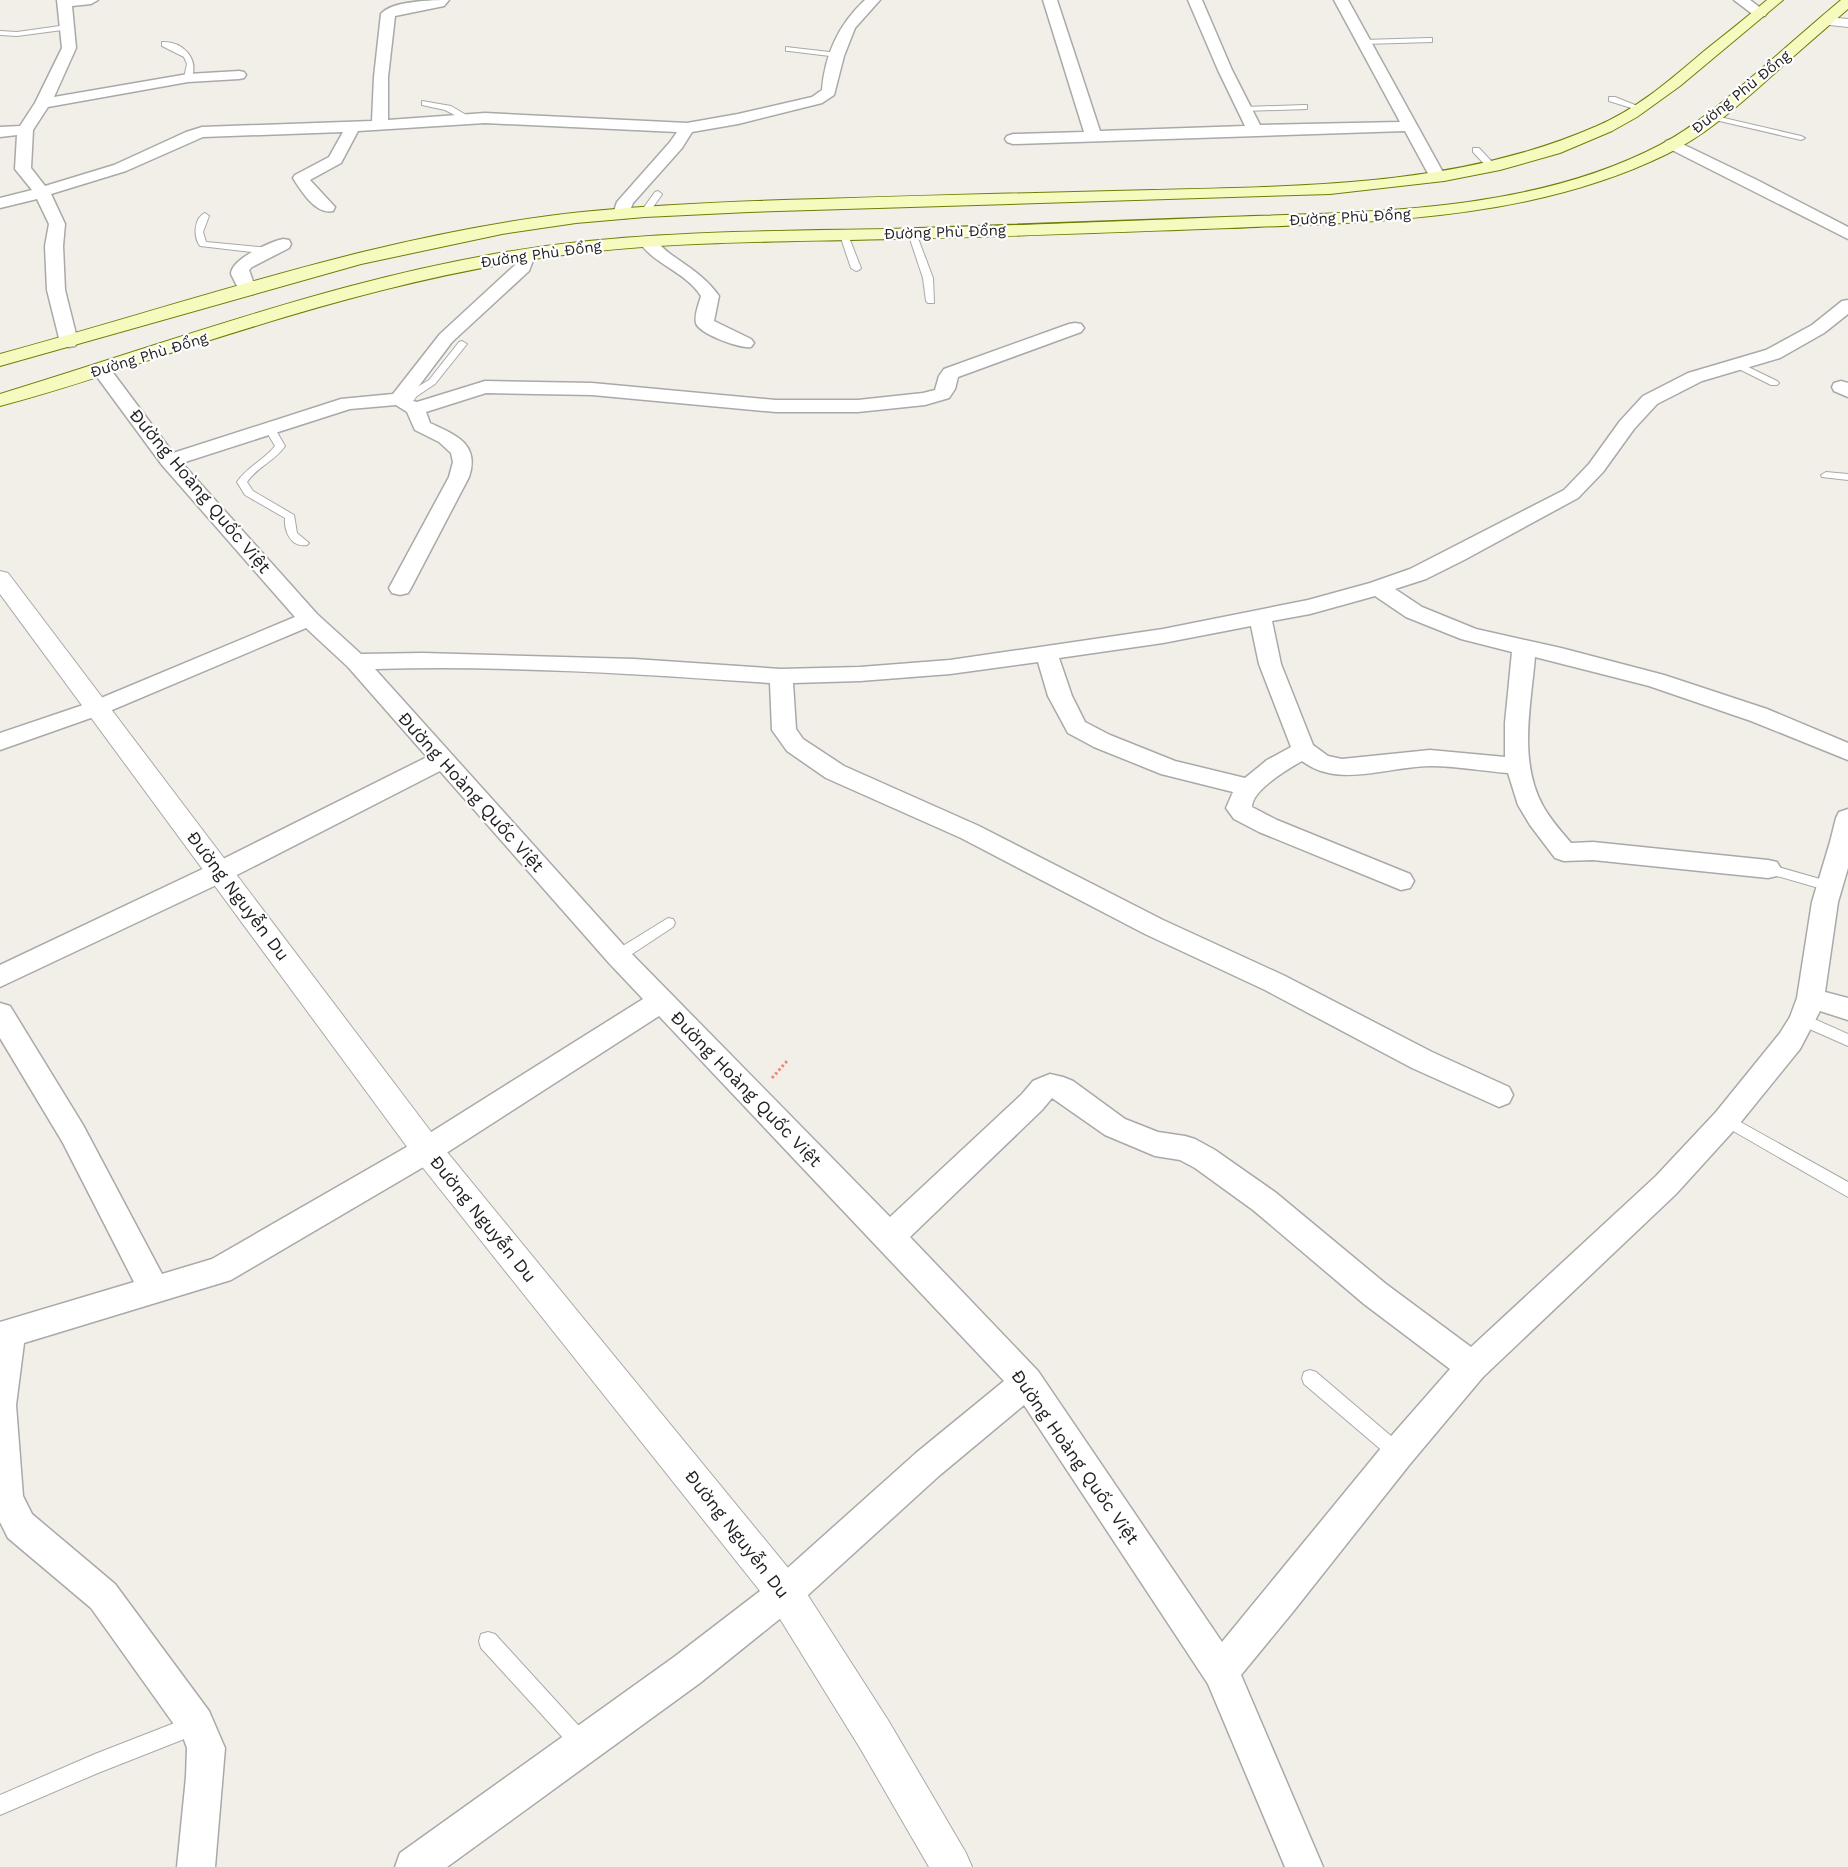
<svg xmlns="http://www.w3.org/2000/svg" width="1848" height="1867" font-family="'Work Sans',sans-serif">
<rect width="100%" height="100%" fill="#f2efe9"/>
<g fill="none" stroke-linecap="round" stroke-linejoin="round">
<defs>
<g id="service">
<polygon points="67,25 70,25 70,29 17,36 0,35 0,31 17,32"/>
<polygon points="1429,38 1432,38 1432,42 1364,44 1360,42 1364,40"/>
<path d="M162,42C183,41 200,59 191,80L184,78L187,64L184,57L162,46Z"/>
<polygon points="786,47 838,53 842,55 838,57 789,51 786,51"/>
<polygon points="1609,97 1615,97 1645,109 1641,111 1609,101"/>
<polygon points="422,101 451,106 473,119 466,121 445,110 422,105"/>
<polygon points="1304,105 1307,105 1307,109 1244,111 1240,109 1244,107"/>
<polygon points="1711,115 1801,136 1805,138 1801,140 1711,119"/>
<polygon points="1473,148 1479,148 1494,164 1494,168 1488,168 1473,152"/>
<polygon points="658,191 662,194 661,196 648,214 642,214 642,210 655,192"/>
<path d="M205,213L209,216L203,232L206,242L269,248L273,251L269,254L200,246C193,237 194,218 205,213Z"/>
<polygon points="912,230 916,233 933,278 934,303 928,303 926,301 923,278 908,233"/>
<polygon points="844,232 848,235 861,268 859,270 856,271 851,268 840,235"/>
<polygon points="462,341 467,344 435,384 417,396 409,406 401,406 400,404 409,392 429,380 459,342"/>
<polygon points="1738,362 1777,381 1779,383 1777,385 1771,385 1735,367 1735,363"/>
<path d="M270,426L274,427L285,446C275,461 257,467 247,482L253,491L294,515L297,533L309,543L307,545C291,548 284,531 285,518L245,495L237,482C247,467 264,460 275,446L265,429Z"/>
<polygon points="1826,472 1848,474 1848,480 1822,477 1821,475"/>
<polygon points="1768,864 1834,883 1836,886 1834,889 1829,891 1763,872 1761,869 1763,866"/>
<polygon points="668,918 673,919 675,923 673,927 623,960 618,961 613,960 611,956 613,952"/>
<polygon points="1803,1014 1848,1034 1848,1046 1798,1024 1796,1020 1798,1016"/>
<polygon points="1726,1114 1848,1182 1848,1197 1721,1124 1718,1120 1721,1116"/>
<polygon points="1310,1370 1316,1372 1404,1447 1407,1453 1404,1459 1398,1461 1392,1459 1304,1384 1302,1378 1304,1372"/>
<polygon points="488,1632 495,1634 589,1737 592,1744 589,1751 582,1754 575,1751 481,1648 479,1641 481,1634"/>
<polygon points="195,1715 202,1718 205,1725 202,1732 98,1773 0,1815 0,1795 95,1754"/>
</g>
<g id="minor">
<path d="M57,0H98L91,4L72,6L76,48L54,97L188,74L239,71L244,72L246,75L244,78L239,79L188,82L48,107L33,130L31,168L45,186L114,165L186,132L202,127L372,121L374,77L381,14C391,1 433,0 449,0L444,6L395,16L388,77V120L485,113L687,123L738,114L812,97L822,90C825,54 839,24 865,0H880L855,28L844,56L834,95L822,103L738,124L692,132L682,148L633,203L627,218H615L613,214L617,202L670,142L677,132L485,123L358,131L341,163L310,180L335,207L333,211C316,215 301,191 293,178L295,175L329,157L343,132L203,137L126,171L51,194L65,224L63,246L65,290L78,342L75,346L69,347L63,346L60,342L47,290L45,246L49,224L37,199L0,208V198L32,190L15,169L17,135L0,137V127L20,126L35,103L62,48Z"/>
<polygon points="1043,0 1057,0 1100,131 1245,126 1218,70 1188,0 1202,0 1232,70 1260,125 1400,122 1334,0 1348,0 1445,176 1443,179 1431,179 1405,131 1013,144 1007,142 1005,139 1007,136 1013,134 1084,132"/>
<polygon points="1734,0 1750,0 1767,13 1765,16 1755,16"/>
<polygon points="1672,139 1757,180 1848,227 1848,239 1666,147 1664,144 1666,141"/>
<path d="M647,237C656,239 661,247 669,253C688,267 705,276 719,296L714,321L751,339L754,343L751,347C741,349 699,334 696,323C694,315 699,304 701,296C686,272 655,265 639,242L641,238Z"/>
<path d="M283,239L289,240L291,244L289,248L252,267L249,270L256,290L253,294L247,295L241,294L231,274C231,259 270,242 283,239Z"/>
<path d="M526,250L532,251L535,255L529,271L452,342L412,395L413,401L417,402L485,381L592,383L776,400H858L923,393L935,390L939,376L944,369L1069,324L1075,323L1081,324L1084,328L1081,332L958,377L955,389L949,398L925,405L858,412H776L592,395L486,393L426,412L430,423C456,435 480,444 469,477L411,588L408,593L400,595L392,593L389,588L449,477L453,462L451,453L439,442L415,430L407,412L396,405L350,409L182,463L317,614L361,654L423,653L634,659L781,669L860,667L950,660L1163,629L1308,600L1370,583L1410,569L1564,490L1589,464L1620,421L1643,396L1688,373L1766,350L1812,325L1842,301L1848,300V314L1824,333L1780,358L1702,381L1657,404L1634,429L1603,472L1578,498L1464,560L1426,579L1395,589L1422,607L1476,629L1561,648L1664,675L1767,709L1848,743V760L1751,721L1649,686L1535,657C1531,705 1518,761 1543,806C1550,819 1561,831 1571,843L1593,842L1768,860L1777,862L1781,869L1777,876L1768,878L1593,860L1564,861L1555,858L1530,825L1518,805L1508,773C1482,771 1456,766 1431,766C1389,766 1339,789 1302,761C1288,769 1252,790 1252,807L1277,820L1410,874L1414,881L1410,888L1401,890L1259,832L1234,819L1226,808L1233,792L1161,774L1094,747L1068,733L1048,696L1038,662L950,674L860,681L793,683L796,729L803,739L844,766L979,826L1163,920L1285,976L1432,1052L1509,1087L1513,1095L1509,1103L1499,1107L1412,1068L1265,990L1145,934L961,838L826,778L787,751L772,730L770,683C639,674 506,665 375,669L627,949L890,1217L1022,1094L1033,1081L1040,1078L1050,1074L1063,1077L1073,1081L1125,1119L1158,1132L1185,1136L1195,1139L1215,1150L1275,1192L1386,1284L1471,1347L1656,1176L1716,1112L1780,1033L1790,1017L1797,998L1812,902L1830,842L1836,818L1839,812L1848,809V868L1838,902L1825,992L1848,998V1020L1820,1011L1800,1049L1736,1128L1676,1194L1483,1377L1410,1464L1292,1613L1241,1675L1323,1867H1285L1208,1684L1024,1405L940,1475L797,1605L700,1683L447,1867H395L400,1853L674,1657L773,1581L916,1453L1004,1381L659,1016L437,1159L231,1280L24,1343L16,1405L23,1496L32,1514L115,1584L209,1711L225,1748L215,1867H177L186,1777L187,1748L183,1737L91,1608L8,1538L0,1522V1322L134,1282L63,1143L0,1038V1003L10,1006L83,1125L162,1274L212,1259L417,1141L643,999L609,963L440,771L229,879L0,987V965L211,865L427,757L348,667L306,628L105,713L0,750V733L89,703L295,617L162,465L92,370L94,366L101,364L108,366L173,453L341,399L393,394L440,334L515,265L520,251ZM1375,596L1406,617L1461,639L1512,652L1505,723V757L1430,750L1342,759L1328,756L1313,745L1281,664L1272,621L1310,614ZM1251,626L1259,664L1291,747L1267,760L1245,778L1175,761L1110,735L1085,722L1072,696L1059,658L1163,643ZM1052,1098L1105,1135L1155,1156L1180,1160L1195,1168L1253,1210L1364,1304L1450,1369L1386,1442L1222,1642L1038,1371L910,1237L1042,1110Z"/>
<polygon points="1841,381 1848,383 1848,397 1834,391 1832,387 1834,383"/>
</g>
<g id="tertiary">
<polygon points="1826,17 1848,19 1848,27 1821,24 1819,21 1821,18"/>
<polygon points="0,571 8,573 438,1141 798,1580 888,1720 966,1853 972,1867 929,1867 860,1748 772,1606 416,1159 0,594"/>
</g>
<g id="secondary">
<path d="M1767,0H1783L1680,86L1637,117L1612,131L1560,153L1500,170L1444,181L1330,194L749,212L645,217L576,223L502,234L361,264L0,366V354C192,302 383,233 582,212C661,204 741,201 821,199C932,195 1042,193 1153,190C1303,186 1458,187 1597,126C1637,109 1670,80 1703,52C1724,35 1746,18 1767,0Z"/>
<path d="M1841,0H1848V9C1824,30 1799,51 1775,73C1741,103 1708,134 1667,154C1532,220 1377,222 1230,228C1117,232 1004,237 891,239C784,242 677,241 571,254C446,269 324,304 204,342C136,364 69,388 0,406V394C190,336 380,263 579,242C681,231 784,231 887,229C1000,226 1113,222 1225,217C1368,212 1530,213 1660,145C1701,123 1733,93 1768,63C1792,42 1816,21 1841,0Z"/>
</g>
</defs>
<use href="#service" stroke="#a9a9a9" stroke-width="2"/>
<use href="#minor" stroke="#a9a9a9" stroke-width="3"/>
<use href="#tertiary" stroke="#a9a9a9" stroke-width="2"/>
<use href="#secondary" stroke="#707d05" stroke-width="2"/>
<polyline stroke="#fa8072" stroke-width="3" stroke-dasharray="2.5 2.5" stroke-linecap="butt" points="772,1078 787,1061"/>
<use href="#service" fill="#fff" fill-rule="evenodd"/>
<use href="#minor" fill="#fff" fill-rule="evenodd"/>
<use href="#tertiary" fill="#fff" fill-rule="evenodd"/>
<use href="#secondary" fill="#f7fabf" fill-rule="evenodd"/>
</g>
<g text-anchor="middle" stroke-width="4.5" stroke-linejoin="round" paint-order="stroke">
<g font-size="15" fill="#222" stroke="#fff">
<text transform="translate(1741 92) rotate(-39)" y="5">Đường Phù Đổng</text>
<text transform="translate(1350 217) rotate(-3)" y="5">Đường Phù Đổng</text>
<text transform="translate(945 232) rotate(-2)" y="5">Đường Phù Đổng</text>
<text transform="translate(541 254) rotate(-8)" y="5">Đường Phù Đổng</text>
<text transform="translate(149 355) rotate(-17)" y="5">Đường Phù Đổng</text>
</g>
<g font-size="18" fill="#222" stroke="#fff">
<text transform="translate(200 491) rotate(50)" y="6">Đường Hoàng Quốc Việt</text>
<text transform="translate(471 792) rotate(48)" y="6">Đường Hoàng Quốc Việt</text>
<text transform="translate(238 896) rotate(53)" y="6">Đường Nguyễn Du</text>
<text transform="translate(746 1089) rotate(46)" y="6">Đường Hoàng Quốc Việt</text>
<text transform="translate(483 1219) rotate(51)" y="6">Đường Nguyễn Du</text>
<text transform="translate(1075 1457) rotate(55)" y="6">Đường Hoàng Quốc Việt</text>
<text transform="translate(737 1534) rotate(52)" y="6">Đường Nguyễn Du</text>
</g>
</g>
</svg>
